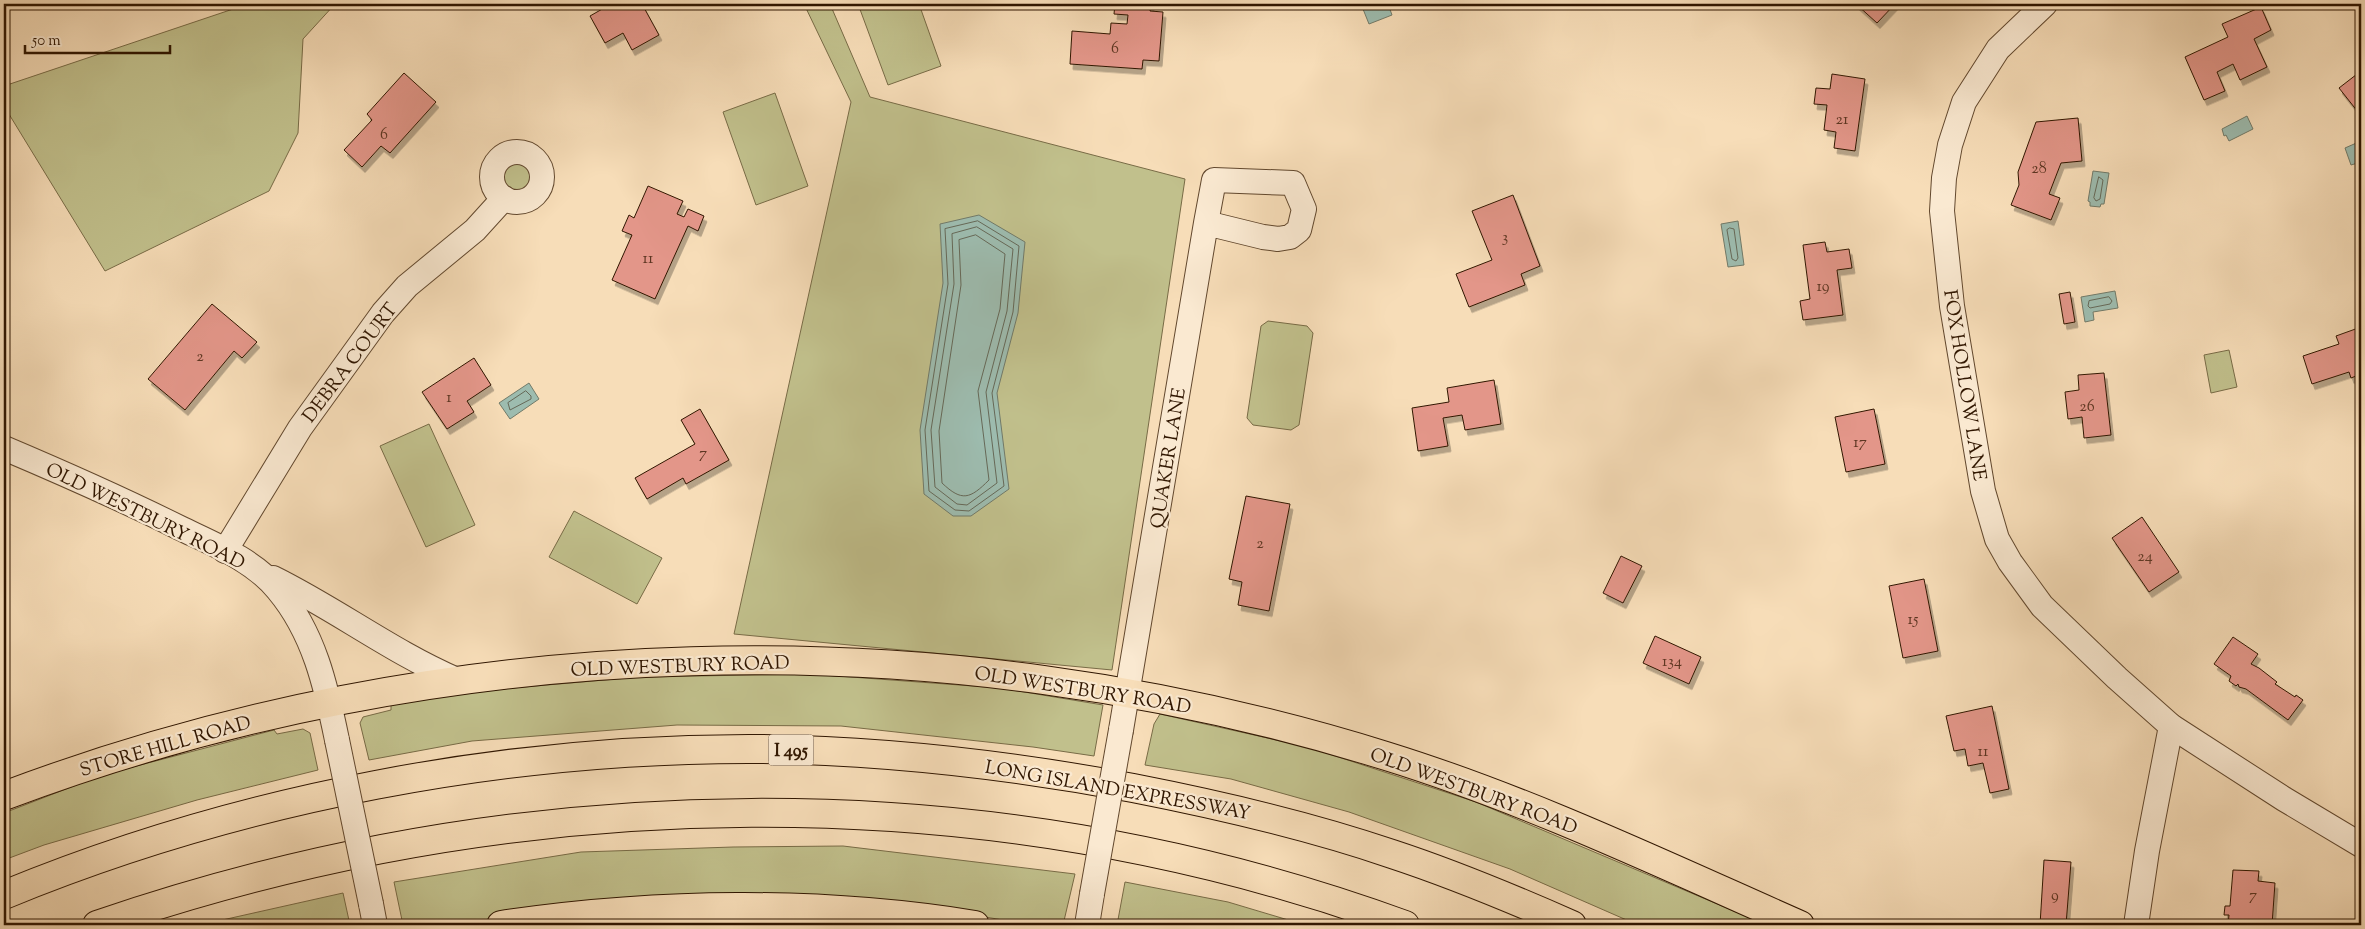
<svg xmlns="http://www.w3.org/2000/svg" width="2365" height="929" font-family="'Sorts Mill Goudy',serif">
<defs>
<filter id="shadow"><feDropShadow dx="3" dy="5.5" stdDeviation="0" flood-color="#0004"/></filter>
</defs>
<rect width="100%" height="100%" fill="#f7ddb8"/>
<filter id="stains"><feTurbulence type="fractalNoise" baseFrequency=".004" numOctaves="4"/><feColorMatrix values="0 0 0 0 .2 0 0 0 0 .09 0 0 0 0 .02 0 0 0 .5 -.17"/></filter>
<radialGradient id="worn" r=".72"><stop offset=".6" stop-color="#630" stop-opacity="0"/><stop offset="1" stop-color="#630" stop-opacity=".3"/></radialGradient>
<g fill="#c1c08c" stroke="#786b46">
<polygon points="248,4 335,4 303,39 298,133 269,191 105,271 4,106 4,86"/>
<polygon points="804,4 830,4 870,97 1185,179 1112,670 734,634 851,102"/>
<polygon points="858,4 919,4 941,66 888,85"/>
<polygon points="775,93 808,186 756,205 723,112"/>
<circle cx="518" cy="177" r="16"/>
<polygon points="1268,321 1307,326 1313,333 1299,425 1291,430 1253,425 1247,418 1261,326"/>
<polygon points="2229,350 2237,387 2211,393 2204,355"/>
<polygon points="429,424 475,525 426,547 380,446"/>
<polygon points="574,511 662,558 637,604 549,557"/>
<polygon points="810,674 1000,688 1103,705 1094,756 1033,747 841,726 677,725 472,741 369,760 360,723 363,717 391,710 391,705 478,691 639,677"/>
<polygon points="1160,714 1308,747 1476,802 1767,925 1638,925 1510,869 1349,812 1231,779 1145,765 1154,724"/>
<polygon points="303,729 310,733 318,770 197,800 44,845 4,860 4,813 102,775 274,730 277,734"/>
<polygon points="843,846 1075,874 1063,925 1032,925 933,908 588,905 452,925 403,925 394,882 581,852 733,847"/>
<polygon points="1125,882 1228,902 1305,925 1117,925"/>
<polygon points="343,893 350,925 200,925"/>
</g>
<g fill="#9dbcaf" stroke="#717a69">
<polygon points="1361,4 1388,4 1392,15 1369,24"/>
<polygon points="2247,116 2253,129 2229,141 2226,135 2224,136 2222,129"/>
<polygon points="2361,141 2361,162 2351,165 2345,148"/>
<polygon points="2093,171 2109,173 2104,204 2101,204 2100,207 2090,206 2090,202 2088,201"/>
<polygon points="979,215 1025,242 1018,313 997,393 1009,489 971,516 953,516 924,494 920,430 943,283 940,224"/>
<polygon points="1738,221 1744,265 1728,267 1721,224"/>
<polygon points="2115,291 2118,308 2093,312 2094,320 2085,322 2081,297"/>
<polygon points="529,383 539,399 510,419 499,403"/>
</g>
<g fill="none" stroke-linecap="round" stroke-linejoin="round">
<g stroke="#666958" stroke-width="1">
<polygon points="2099,177 2103,180 2100,199 2096,201 2094,198"/>
<polygon points="978,221 1019,246 1013,312 992,393 1004,486 969,511 955,510 929,491 925,430 948,284 945,229"/>
<polygon points="977,227 1013,249 1007,311 986,392 997,483 967,505 957,504 935,487 931,430 954,284 952,234"/>
<polygon points="1730,228 1734,229 1738,258 1736,261 1732,259 1727,230"/>
<path d="M976,235L1005,254L1000,309L978,391L989,480C970,499 962,502 942,483L939,431L961,285L959,240Z"/>
<polygon points="2109,297 2112,301 2110,304 2090,308 2088,306 2089,301"/>
<polygon points="526,391 531,396 531,399 510,410 508,403"/>
</g>
</g>
<g fill="#e39689" stroke="#301600" filter="url(#shadow)">
<polygon points="611,4 642,4 659,35 632,50 623,33 605,43 590,16"/>
<polygon points="1115,4 1151,4 1150,11 1163,12 1159,61 1143,60 1142,69 1070,64 1072,31 1110,34 1111,23 1127,24 1128,15 1114,14"/>
<polygon points="1856,4 1895,4 1877,23"/>
<polygon points="2261,7 2271,30 2254,39 2267,67 2240,80 2233,64 2217,72 2225,91 2204,100 2185,57 2228,37 2222,24"/>
<polygon points="2361,71 2361,109 2358,112 2339,88"/>
<polygon points="404,73 436,102 390,153 381,146 362,167 344,150 372,120 367,114"/>
<polygon points="1832,74 1865,79 1855,151 1834,148 1836,132 1824,130 1827,105 1814,104 1816,88 1830,89"/>
<polygon points="2078,118 2082,161 2061,163 2049,194 2060,198 2051,220 2011,205 2019,185 2018,172 2036,122"/>
<polygon points="648,186 683,201 677,214 684,217 688,209 704,216 698,231 688,226 655,299 612,280 632,235 622,231 629,215 634,218"/>
<polygon points="1513,195 1540,266 1521,274 1525,285 1469,307 1456,274 1492,260 1472,211"/>
<polygon points="1825,242 1827,252 1849,249 1852,268 1837,270 1843,315 1803,320 1800,301 1810,299 1803,245"/>
<polygon points="2070,292 2075,322 2064,324 2059,294"/>
<polygon points="212,304 257,342 242,358 234,351 185,410 148,379"/>
<polygon points="2361,327 2361,374 2351,378 2349,372 2312,384 2303,356 2339,344 2336,336"/>
<polygon points="474,358 491,385 467,401 474,412 447,429 422,392"/>
<polygon points="2104,373 2111,435 2084,438 2082,417 2068,419 2065,392 2079,390 2078,375"/>
<polygon points="1494,380 1501,424 1465,430 1462,415 1443,418 1448,446 1418,451 1412,408 1449,402 1447,388"/>
<polygon points="700,409 729,460 686,484 683,478 647,499 635,478 695,444 681,420"/>
<polygon points="1874,409 1885,464 1846,472 1835,417"/>
<polygon points="1246,496 1290,504 1269,611 1238,605 1242,582 1229,579"/>
<polygon points="2142,517 2179,572 2149,592 2112,538"/>
<polygon points="1621,556 1642,566 1623,603 1603,593"/>
<polygon points="1924,579 1938,651 1903,658 1889,586"/>
<polygon points="1655,636 1701,657 1689,684 1643,663"/>
<polygon points="2233,637 2258,654 2251,664 2259,668 2277,682 2275,684 2295,697 2296,695 2303,700 2288,720 2246,689 2239,687 2238,684 2236,686 2229,681 2231,676 2214,664"/>
<polygon points="1992,706 2009,789 1990,793 1983,763 1968,766 1965,749 1954,751 1946,716"/>
<rect x="2357" y="746" width="4" height="24"/>
<polygon points="2044,860 2071,862 2066,925 2040,925"/>
<polygon points="2233,870 2259,871 2258,881 2275,883 2272,925 2228,925 2229,915 2224,915 2225,906 2230,906"/>
</g>
<g fill="none" stroke-linecap="round" stroke-linejoin="round">
<defs>
<g id="minor">
<polyline points="2045,4 1998,49 1964,102 1950,145 1944,178 1942,211 1952,306 1983,491 1997,539 2010,562 2042,606 2117,678 2171,726 2284,799 2361,845"/>
<circle cx="517" cy="177" r="25"/>
<path d="M4,448C63,473 122,499 180,528C213,544 254,560 278,590C314,633 326,686 337,740"/>
<polyline points="225,551 300,428 383,313 407,286 475,230 504,198"/>
<path d="M273,578C336,609 392,652 457,680"/>
<polyline points="1121,730 1206,223 1214,180 1293,183 1304,209 1299,230 1290,237 1278,239 1263,237 1206,223"/>
<polyline points="371,904 375,925"/>
<polyline points="1087,925 1092,894"/>
<polyline points="2136,925 2147,851 2171,726"/>
</g>
<g id="major">
<path d="M4,796C443,630 938,616 1386,756C1528,800 1664,865 1800,925"/>
<path d="M501,925C656,902 820,900 975,925"/>
</g>
<g id="highway">
<path d="M4,895C239,798 508,747 763,749C887,751 1011,765 1133,788C1220,805 1307,825 1392,854C1453,874 1513,899 1572,925"/>
<path d="M97,925C520,780 983,771 1405,925"/>
</g>
</defs>
<use href="#minor" stroke="#62482e" stroke-width="26"/>
<use href="#major" stroke="#301600" stroke-width="30"/>
<use href="#highway" stroke="#301600" stroke-width="30"/>
<use href="#minor" stroke="#fae9d1" stroke-width="24"/>
<use href="#major" stroke="#f7ddb8" stroke-width="28"/>
<use href="#highway" stroke="#f7ddb8" stroke-width="28"/>
<defs>
<g id="minor-bridge">
<polyline points="337,740 371,904"/>
<polyline points="1092,894 1121,730"/>
</g>
</defs>
<use href="#minor-bridge" stroke="#62482e" stroke-width="26" stroke-linecap="butt"/>
<use href="#minor-bridge" stroke="#fae9d1" stroke-width="24"/>
</g>
<g text-anchor="middle" stroke-width="4.5" stroke-linejoin="round" paint-order="stroke">
<g font-size="16" fill="#5d3622">
<text x="1115" y="53">6</text>
<text x="1842" y="124">21</text>
<text x="384" y="139">6</text>
<text x="2039" y="173">28</text>
<text x="1505" y="242">3</text>
<text x="648" y="263">11</text>
<text x="1823" y="291">19</text>
<text x="200" y="361">2</text>
<text x="449" y="402">1</text>
<text x="2087" y="411">26</text>
<text x="1860" y="447">17</text>
<text x="703" y="458">7</text>
<text x="1260" y="548">2</text>
<text x="2145" y="561">24</text>
<text x="1913" y="624">15</text>
<text x="1672" y="666">134</text>
<text x="1983" y="756">11</text>
<text x="2055" y="900">9</text>
<text x="2253" y="900">7</text>
</g>
<rect fill="#fae9d1" stroke="#6d553f" stroke-width="1" x="768.5" y="734.5" width="45" height="31" rx="4"/>
<g font-size="18" font-weight="bold" fill="#301600">
<text x="791" y="756">I 495</text>
</g>
<g font-size="19" fill="#301600" stroke="#fae9d1">
<text transform="translate(349 362) rotate(-53)" y="7">DEBRA COURT</text>
<text transform="translate(1966 385) rotate(81)" y="7">FOX HOLLOW LANE</text>
<text transform="translate(1167 458) rotate(-81)" y="7">QUAKER LANE</text>
<text transform="translate(146 515) rotate(26)" y="7">OLD WESTBURY ROAD</text>
<text transform="translate(680 665) rotate(-2)" y="7">OLD WESTBURY ROAD</text>
<text transform="translate(1083 689) rotate(9)" y="7">OLD WESTBURY ROAD</text>
<text transform="translate(165 745) rotate(-16)" y="7">STORE HILL ROAD</text>
<text transform="translate(1118 789) rotate(10)" y="7">LONG ISLAND EXPRESSWAY</text>
<text transform="translate(1474 790) rotate(20)" y="7">OLD WESTBURY ROAD</text>
</g>
</g>
<rect width="2365" height="929" fill="none" stroke="#f7ddb8" stroke-width="20"/>
<rect x="5" y="5" width="2355" height="919" fill="none" stroke="#301600" stroke-width="2.5"/>
<rect x="10" y="10" width="2345" height="909" fill="none" stroke="#301600"/>
<path d="M25 45v8h145v-8" fill="none" stroke="#301600" stroke-width="2.5"/>
<text x="32" y="45" font-size="15" fill="#301600" stroke="#fae9d1" stroke-width="4" paint-order="stroke">50 m</text>
<rect width="100%" height="100%" filter="url(#stains)"/>
<rect width="100%" height="100%" fill="url(#worn)"/>
</svg>
